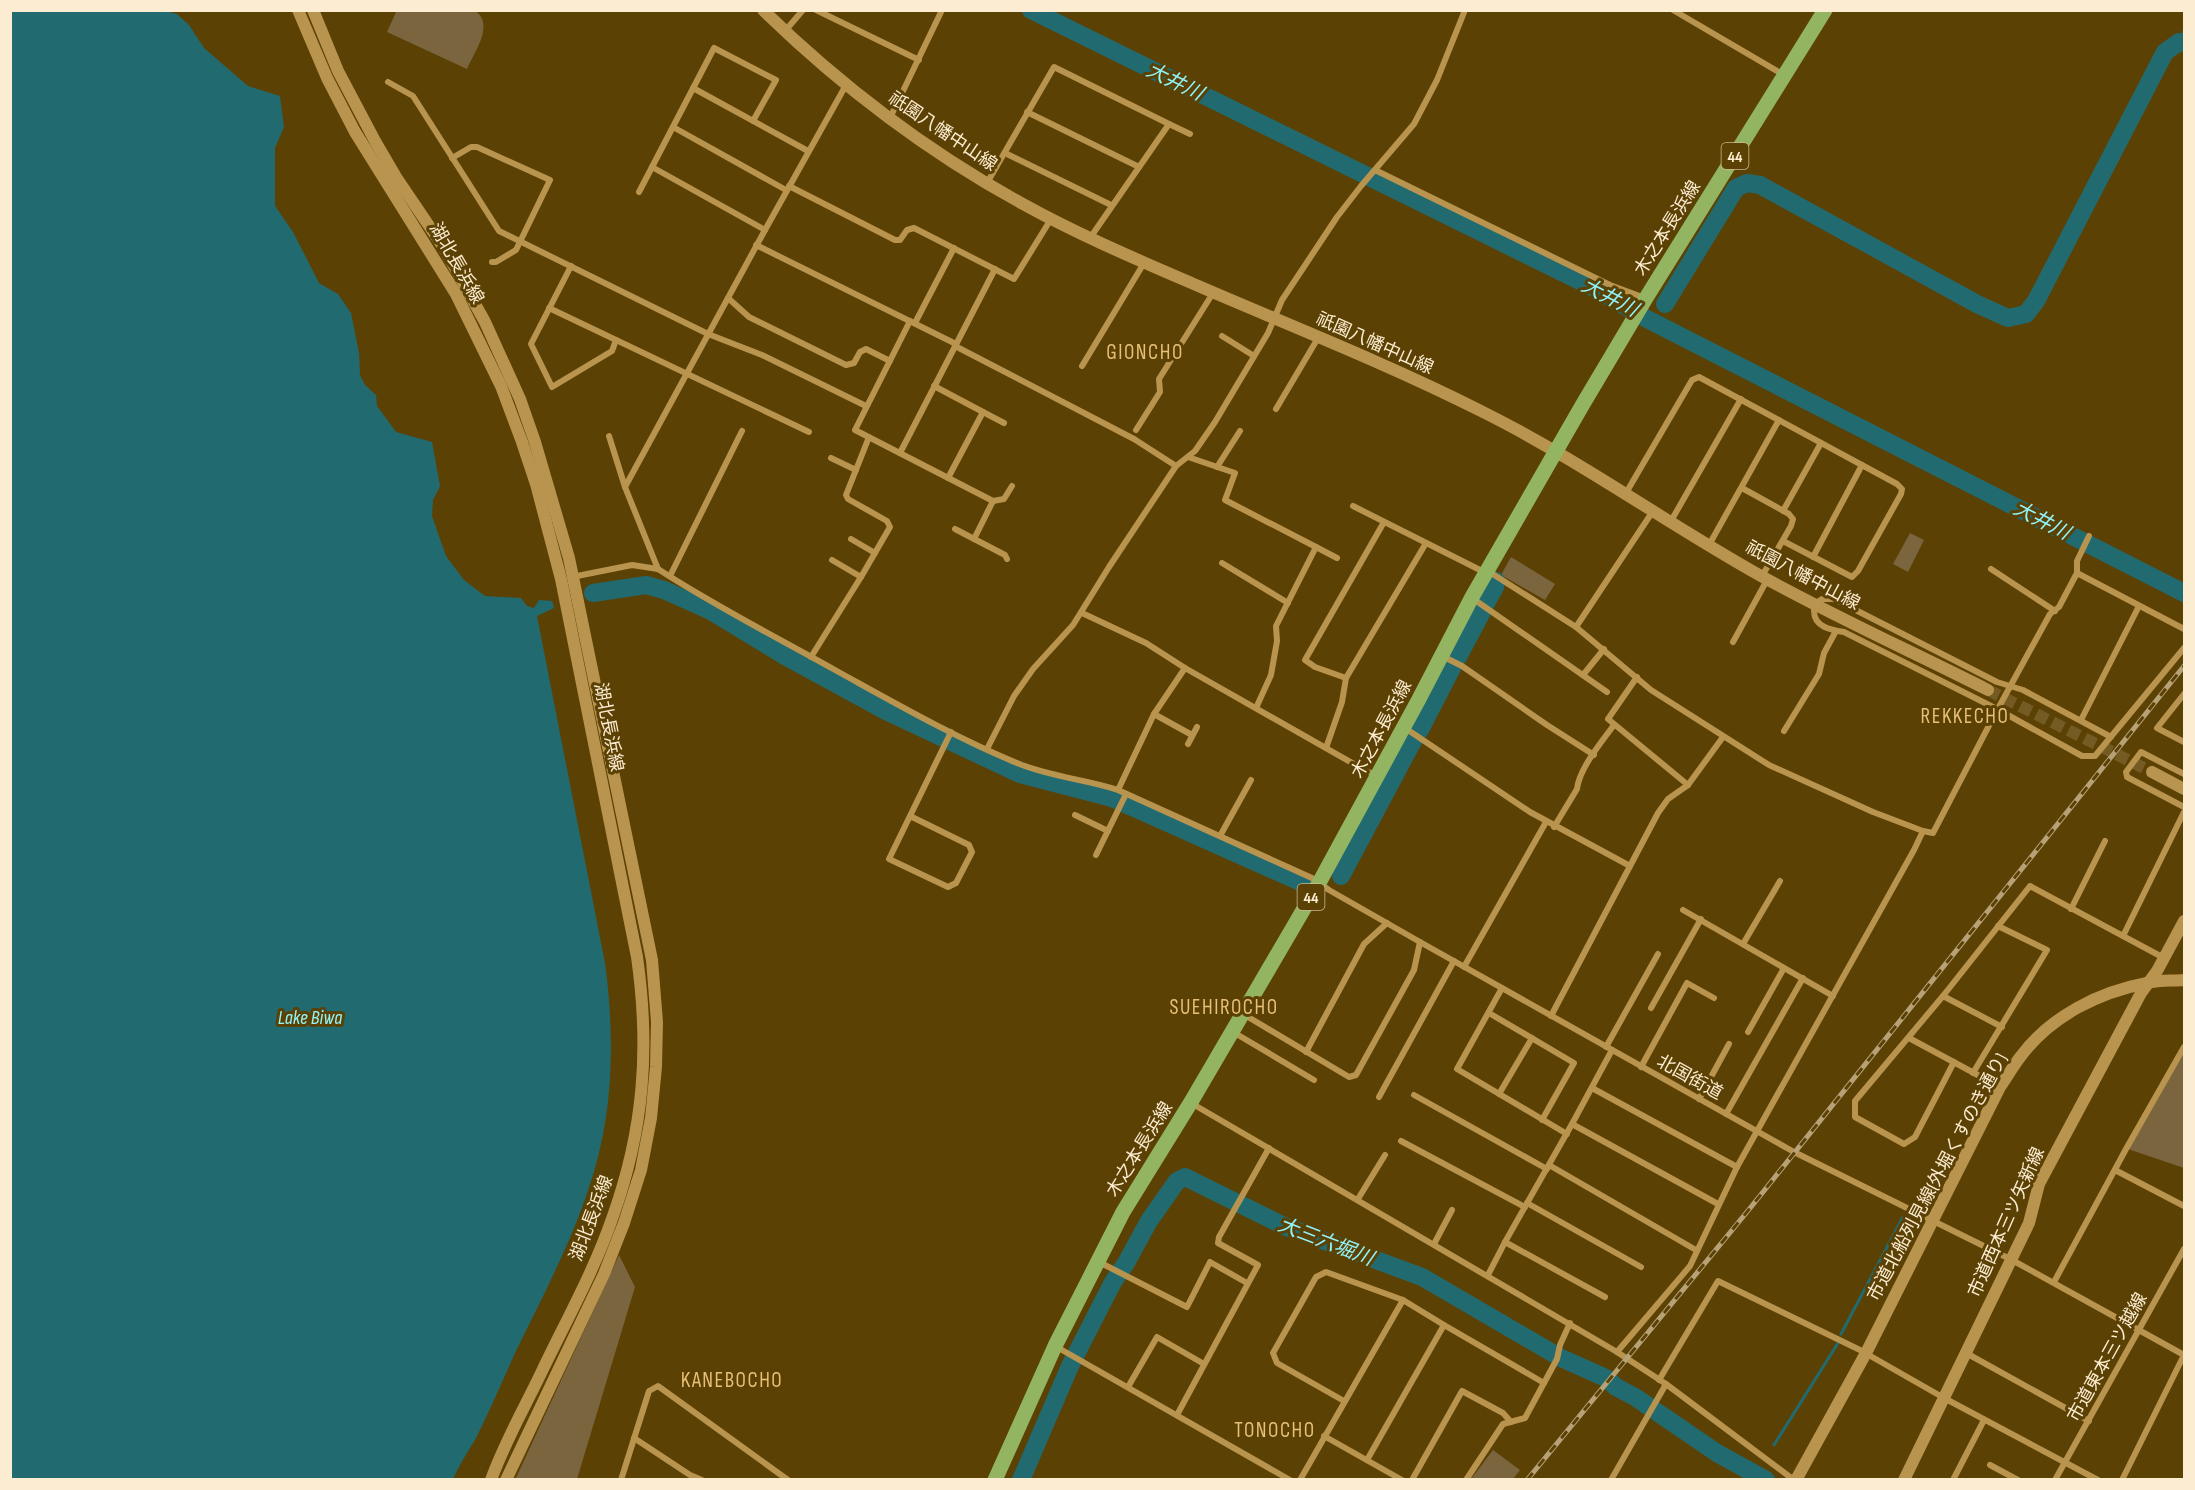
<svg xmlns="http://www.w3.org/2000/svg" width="2195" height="1490" font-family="'Sofia Sans Condensed','Noto Sans JP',sans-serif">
<rect width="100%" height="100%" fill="#5c4104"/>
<g fill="#7a653f">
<path d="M397,10H474C496,24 474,52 467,69L387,32Z"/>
<polygon points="1910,533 1924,540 1908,572 1893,564"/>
<polygon points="1511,557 1555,584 1545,600 1501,575"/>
<polygon points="2184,1050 2184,1168 2128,1149"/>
<polygon points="619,1255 635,1287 577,1479 515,1480"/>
<polygon points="1493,1450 1520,1470 1513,1479 1471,1479"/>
</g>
<path fill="#216b70" d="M10,11H166L177,14L189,25L204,48L248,86L280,96L284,127L275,148V206L293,232L319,283L338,294L351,313L359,353L360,375L365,385L376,395L377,406L396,432L432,442L440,486L433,500L432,516L446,556L464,580L485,596L521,598L527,606L534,608L539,600L552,601L554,608L537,616L605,963C613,1022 614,1085 601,1144C586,1214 549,1284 517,1349C503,1379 490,1411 475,1440C467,1453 459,1465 453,1479H11Z"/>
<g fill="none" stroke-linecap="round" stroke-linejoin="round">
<g stroke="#216b70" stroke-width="3">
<polyline points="2179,42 2184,31"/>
<polyline points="1841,1334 1903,1217"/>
<polyline points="1774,1445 1838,1343"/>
</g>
<g stroke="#216b70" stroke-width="18">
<polyline points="1031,10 1592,287 1647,319 2184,593"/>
<polyline points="1665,304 1736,188 1747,183 1760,185 1977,304 2008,318 2026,314 2036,301 2165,52 2179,42 2184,43"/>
<polyline points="593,593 646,585 664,590 711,611 785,656 886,711 1020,774 1112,798 1305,884"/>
<polyline points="1486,603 1495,587 1496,581"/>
<polyline points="1458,657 1483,610"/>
<polyline points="1420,730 1453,666"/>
<polyline points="1341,876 1414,739"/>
<polyline points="1021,1480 1070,1366 1113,1282 1126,1263 1149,1221 1177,1181 1185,1177 1284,1226 1422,1277 1561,1358 1606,1378 1616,1387 1635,1397 1717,1453 1766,1480"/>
</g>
<polyline stroke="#745b23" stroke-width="12" stroke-dasharray="12 6" stroke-linecap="butt" points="1988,690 2152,772"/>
<g stroke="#b9944e" stroke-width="6">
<polyline points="816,10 919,60"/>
<polyline points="1673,10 1784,75"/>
<polyline points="785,31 803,10"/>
<polyline points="388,82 413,96 499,231 708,334 762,355 866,406"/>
<polyline points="693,88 808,151"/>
<polyline points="1027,112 1139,167"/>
<polyline points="890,118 942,10"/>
<polyline points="1169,124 1190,134"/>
<polyline points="673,127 786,190"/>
<polyline points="1005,153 1111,205"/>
<polyline points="452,158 471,147 477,147 550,180 516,250 496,262 492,262"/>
<polyline points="652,167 765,230"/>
<polyline points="1375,170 1610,285 1645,298"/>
<polyline points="987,183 1054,67 1169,124 1090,238"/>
<polyline points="789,186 895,240 900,240 907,230 914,228 1014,279 1051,219"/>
<polyline points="639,192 714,48 776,80 753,121"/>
<polyline points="756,245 956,344"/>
<polyline points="571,266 531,344 552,387 612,351 616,340"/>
<polyline points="728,298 749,317 846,365 854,363 860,352 866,349 890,361"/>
<polyline points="549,308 809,432"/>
<polyline points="910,321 855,430 993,501 974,539"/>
<polyline points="915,323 954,248"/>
<polyline points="1222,336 1254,356"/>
<polyline points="955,346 1134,439 1176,466"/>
<polyline points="1082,366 1144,263"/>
<polyline points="934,386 983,412 948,478"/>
<polyline points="1276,409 1318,338"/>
<polyline points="983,412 1004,423"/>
<polyline points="1136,430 1160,392 1159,379 1213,293"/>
<polyline points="609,436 625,487 658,569"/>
<polyline points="900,453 995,269"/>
<polyline points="1188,457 1235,473 1225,500 1316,547 1276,626 1277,641 1271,675 1256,708"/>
<polyline points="831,458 856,470"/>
<polyline points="1217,467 1240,431"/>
<polyline points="625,487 765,230 846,85"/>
<polyline points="1742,488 1789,514 1793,519 1791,526 1762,576"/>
<polyline points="1626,493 1692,380 1699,377 1897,484 1902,489 1901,494 1858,571 1852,577 1783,541"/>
<polyline points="993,501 1004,499 1012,486"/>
<polyline points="1353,506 1486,573"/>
<polyline points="1783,511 1821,443"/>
<polyline points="1671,521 1741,399"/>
<polyline points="1384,522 1305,660 1315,667 1346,678 1426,543"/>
<polyline points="955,529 1005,555 1007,559"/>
<polyline points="851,539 875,553"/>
<polyline points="1709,545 1779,420"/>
<polyline points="1316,547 1337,558"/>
<polyline points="1813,557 1862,465"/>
<polyline points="832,560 861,577"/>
<polyline points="1222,563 1288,603"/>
<polyline points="1991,569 2055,611"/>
<polyline points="1488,571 1576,627 1651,690 1769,765 1873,812 1923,831"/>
<polyline points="2077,573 2077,561 2089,536"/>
<polyline points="670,576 742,431"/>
<path d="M572,577L632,565L658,569C715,606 776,637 835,670C895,703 954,737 1017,763C1050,777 1085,779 1118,790L1312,878L1329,890L1420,942L1794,1152L2012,1260L2184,1355"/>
<polyline points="1472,598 1607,692"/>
<polyline points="1082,613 1146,643 1185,668 1368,772 1378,775"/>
<polyline points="1576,627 1653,511"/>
<polyline points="1733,642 1767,580"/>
<polyline points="1442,656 1462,666 1547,725 1594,755"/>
<polyline points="811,657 861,577 890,527 887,521 848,499 846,495 869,437"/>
<polyline points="1583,675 1604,649"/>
<polyline points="1637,677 1608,719 1688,785"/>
<polyline points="2184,694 2157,728 2184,742"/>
<polyline points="1154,714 1192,735"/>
<polyline points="2081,720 2139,606"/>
<polyline points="1405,728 1530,812 1630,866"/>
<polyline points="1784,731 1819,674 1824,653 1836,631"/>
<path d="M2111,737L2023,690L1997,682L1834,599H1822C1817,602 1814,604 1814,611C1814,627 1831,630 1844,632L1997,709L2082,756H2095L2184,648"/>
<polyline points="1188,744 1197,727"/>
<polyline points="1326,748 1342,702 1346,678"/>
<polyline points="987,749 1014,696 1033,669 1073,625 1109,567 1176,466 1195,451 1215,422 1268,333 1282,300 1337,217 1361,186 1414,124 1437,80 1465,10"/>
<polyline points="2184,774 2141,752 2126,772 2127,777 2184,807"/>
<polyline points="1118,790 1154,714 1185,668"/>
<polyline points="1075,815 1108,831"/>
<polyline points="910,816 969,845 972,852 956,883 948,887 889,859 951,732"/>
<path d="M1554,827L1577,789C1579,769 1602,741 1614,725"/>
<polyline points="1220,836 1251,780"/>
<polyline points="1096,855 1126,794"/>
<polyline points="2071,909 2105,841"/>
<polyline points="1683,910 1833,996"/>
<polyline points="2123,936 2184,812"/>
<polyline points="1743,944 1780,881"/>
<polyline points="1464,967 1546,822"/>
<polyline points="1502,988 1457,1069 1567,1134"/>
<polyline points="1943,996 1855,1101 1855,1117 1904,1144 1915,1137 1954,1062"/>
<polyline points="1651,1008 1701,919"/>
<polyline points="1489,1013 1574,1063 1542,1120"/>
<polyline points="1243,1014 1349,1077 1356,1075 1414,970 1420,942"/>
<polyline points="1551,1016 1658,813 1668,799 1688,785 1723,737"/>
<polyline points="2002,1027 1943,996 2030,886 2164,958"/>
<polyline points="1233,1032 1314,1080"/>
<polyline points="1748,1032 1784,968"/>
<polyline points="1909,1038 2000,1087"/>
<polyline points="1606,1047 1658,954"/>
<polyline points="1306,1052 1364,944 1387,923"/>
<polyline points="1641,1067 1687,983 1714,998"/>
<polyline points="1973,1073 2047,950 1998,926"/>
<polyline points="1592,1088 1737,1167 1690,1266 1617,1352"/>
<polyline points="1499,1094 1532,1038"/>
<polyline points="1414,1095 1547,1169"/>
<polyline points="1379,1097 1454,961"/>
<polyline points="1699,1099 1729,1044"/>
<polyline points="1191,1103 1617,1352 1666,1384 1794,1480"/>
<polyline points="1726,1114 1803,978"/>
<polyline points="1572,1124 1718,1204"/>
<polyline points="1401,1141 1525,1207"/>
<polyline points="1549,1165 1696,1250"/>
<polyline points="1737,1167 1914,850 1923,831 1933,833 1995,714 2050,614 2059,607 2077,573 2184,629"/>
<polyline points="2115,1170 2184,1206"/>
<polyline points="1358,1199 1385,1155"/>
<polyline points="1527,1203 1641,1267"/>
<polyline points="1505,1242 1572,1124 1612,1050"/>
<polyline points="1434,1244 1452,1210"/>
<polyline points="1099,1262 1187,1307 1210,1262 1247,1283"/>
<polyline points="1488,1275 1505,1242 1605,1297"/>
<polyline points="2054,1282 2126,1149 2184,1047"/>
<polyline points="1444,1325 1544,1383"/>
<polyline points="1055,1346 1290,1480"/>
<polyline points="1966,1353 2089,1421"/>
<polyline points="1659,1380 1718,1281 1860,1350 1944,1398 2098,1480"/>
<polyline points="1128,1387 1157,1337 1204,1364"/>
<polyline points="1344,1401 1277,1363 1273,1353 1316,1277 1326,1272 1403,1300 1444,1325 1367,1460"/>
<polyline points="1177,1415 1258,1265 1218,1243 1219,1237 1269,1148"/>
<polyline points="1324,1436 1402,1480"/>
<polyline points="634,1438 690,1475 702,1480"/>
<polyline points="1990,1465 2018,1480"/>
<polyline points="621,1480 649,1391 658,1386 788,1480"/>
<polyline points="1300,1480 1403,1300"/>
<polyline points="1412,1480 1462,1391 1503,1413 1511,1422"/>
<polyline points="1466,1480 1503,1424 1525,1418 1557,1359 1560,1345 1570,1323"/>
<polyline points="1611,1480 1666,1384"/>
<polyline points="1953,1480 1984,1420"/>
<polyline points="2055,1480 2184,1249"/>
<polyline points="2122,1480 2184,1355"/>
</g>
<g stroke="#b9944e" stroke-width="12">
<path d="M298,10L327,78L355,132L456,294L501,386L522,442L536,484L561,579L637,957C650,1048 644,1129 613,1216C595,1269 567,1319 543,1369C526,1405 505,1441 491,1480"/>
<polyline points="313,10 338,71 375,141 396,177 444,248 485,322 520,399 535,442 569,558 652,960 657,1022 656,1067 651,1118 641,1170 624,1223 604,1274 506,1480"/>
<path d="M763,10C841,86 928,152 1023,204C1079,235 1138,260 1196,285C1291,326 1388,364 1481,411C1578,459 1666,523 1761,576C1835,617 1913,652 1988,690"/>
<polyline points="2152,772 2184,789"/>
<path d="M1796,1480L1866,1353L2000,1087C2007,1077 2013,1066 2021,1056C2051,1016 2099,992 2147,983C2159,980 2172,981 2184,980"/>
<polyline points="1904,1480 2029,1223 2039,1184 2141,993 2157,971 2184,921"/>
</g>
<polyline stroke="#93b561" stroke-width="15" points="995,1480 1055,1346 1123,1212 1191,1102 1319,883 1419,699 1472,597 1583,404 1646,298 1825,10"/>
<defs>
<polyline id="rail" points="1527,1480 1751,1207 2184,666"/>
</defs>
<use href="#rail" stroke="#b7a278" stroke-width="5"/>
<use href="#rail" stroke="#5c4104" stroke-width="3" stroke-dasharray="9" stroke-linecap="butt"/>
</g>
<g text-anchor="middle" stroke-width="6" stroke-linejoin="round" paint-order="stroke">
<g fill="#5c4104" stroke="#ccb994" stroke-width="1.5">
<rect x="1721.5" y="143" width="27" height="26" rx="4.5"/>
<rect x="1297.5" y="884" width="27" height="26" rx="4.5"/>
</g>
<g font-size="16" font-weight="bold" fill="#fcecd1">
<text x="1735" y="162">44</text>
<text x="1311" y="903">44</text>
</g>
<g font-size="18" fill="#fcecd1" stroke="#5c4104">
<text transform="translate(943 131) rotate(34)" y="6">祇園八幡中山線</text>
<text transform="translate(1667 228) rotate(-58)" y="6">木之本長浜線</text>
<text transform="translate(457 263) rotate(60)" y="6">湖北長浜線</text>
<text transform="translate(1375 343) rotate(24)" y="6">祇園八幡中山線</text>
<text transform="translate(1803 575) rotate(28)" y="6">祇園八幡中山線</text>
<text transform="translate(609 727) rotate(79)" y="6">湖北長浜線</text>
<text transform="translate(1381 729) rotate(-62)" y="6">木之本長浜線</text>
<text transform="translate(1690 1077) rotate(29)" y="6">北国街道</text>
<text transform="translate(1139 1149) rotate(-58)" y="6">木之本長浜線</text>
<text transform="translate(1937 1177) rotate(-62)" y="6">市道北船列見線(外堀くすのき通り)</text>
<text transform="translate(591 1218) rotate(-69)" y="6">湖北長浜線</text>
<text transform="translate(2006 1222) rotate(-66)" y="6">市道西本三ツ矢新線</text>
<text transform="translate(2107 1357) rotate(-61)" y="6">市道東本三ツ越線</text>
</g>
<g font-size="20" font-style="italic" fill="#90f4fb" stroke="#5c4104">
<text transform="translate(1175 81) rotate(26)" y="7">大井川</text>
<text transform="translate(1610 297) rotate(27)" y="7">大井川</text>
<text transform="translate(2042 520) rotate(27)" y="7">大井川</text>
<text x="310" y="1024">Lake Biwa</text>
<text transform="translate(1326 1241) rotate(21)" y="7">大三六堀川</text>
</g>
<g font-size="21" letter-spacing="1.5" fill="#e7c079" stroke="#5c4104">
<text x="1145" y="359">GIONCHO</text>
<text x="1965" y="723">REKKECHO</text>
<text x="1224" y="1014">SUEHIROCHO</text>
<text x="732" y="1387">KANEBOCHO</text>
<text x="1275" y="1437">TONOCHO</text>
</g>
</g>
<rect width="2195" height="1490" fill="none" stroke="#fcecd1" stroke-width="24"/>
</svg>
